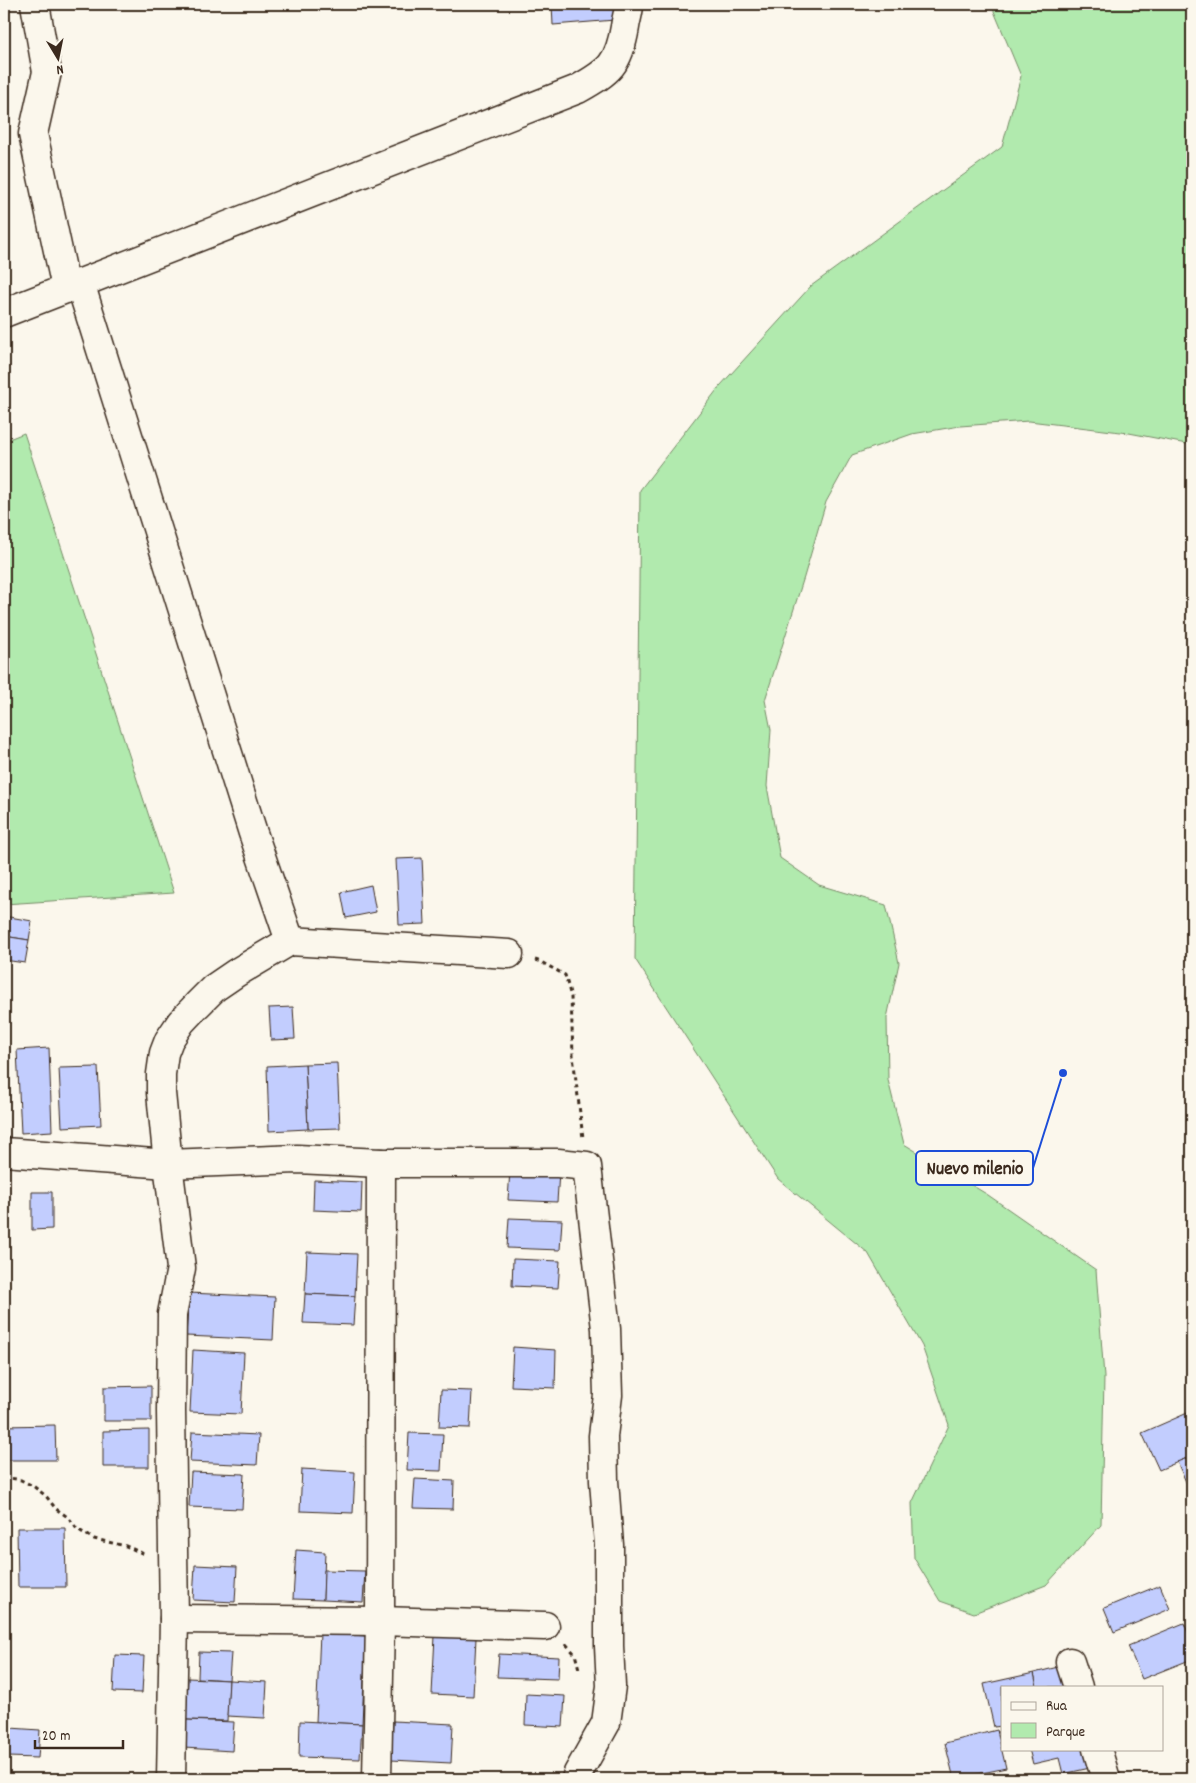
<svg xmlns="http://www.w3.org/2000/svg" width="1196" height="1783" font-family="Dekko,sans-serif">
<rect width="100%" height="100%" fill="#fbf7ec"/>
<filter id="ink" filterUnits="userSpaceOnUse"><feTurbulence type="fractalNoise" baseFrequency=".02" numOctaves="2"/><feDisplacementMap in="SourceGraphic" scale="10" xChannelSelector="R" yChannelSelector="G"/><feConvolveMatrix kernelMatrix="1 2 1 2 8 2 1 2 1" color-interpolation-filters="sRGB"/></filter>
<g filter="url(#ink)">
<g fill="#b1eaae" stroke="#768a66">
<polygon points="991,4 1192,4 1192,445 1129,433 1029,421 960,426 912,434 852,455 826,502 804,577 765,700 771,730 767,786 780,858 819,885 886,905 899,963 887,1018 888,1080 904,1144 988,1195 1096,1270 1104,1377 1101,1525 1046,1585 974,1613 940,1601 914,1558 912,1503 949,1425 922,1346 868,1253 778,1179 635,959 640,490 720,386 811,286 1002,147 1021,76"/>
<polygon points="24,433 174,893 4,904 4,441"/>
</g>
<g fill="#c2cdfe" stroke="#3b2a1e">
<polygon points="552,4 614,4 615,20 553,25"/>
<polygon points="422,858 425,924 399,925 396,859"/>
<polygon points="371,885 376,912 346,918 341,892"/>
<polygon points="4,916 32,921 29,940 4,936"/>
<polygon points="4,936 29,940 25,963 4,960"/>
<polygon points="293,1007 295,1039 271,1040 269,1008"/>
<polygon points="49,1048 52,1131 21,1133 17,1050"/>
<polygon points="337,1063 340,1128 308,1129 305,1064"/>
<polygon points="305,1064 308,1129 269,1131 267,1066"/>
<polygon points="98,1067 101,1125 62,1127 59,1068"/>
<polygon points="510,1170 559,1172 557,1202 508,1200"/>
<polygon points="314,1180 362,1182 361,1212 313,1210"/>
<polygon points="32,1192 52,1192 52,1229 32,1230"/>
<polygon points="509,1218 562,1220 560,1250 507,1248"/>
<polygon points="307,1252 357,1254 355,1296 305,1294"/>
<polygon points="513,1259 560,1261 558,1288 512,1286"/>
<polygon points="189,1293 275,1297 273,1340 186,1336"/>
<polygon points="305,1294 355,1296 353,1325 303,1323"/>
<polygon points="513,1347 556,1350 555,1388 511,1386"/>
<polygon points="193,1350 244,1353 241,1414 190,1412"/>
<polygon points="151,1386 151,1421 104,1421 104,1387"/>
<polygon points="441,1390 472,1391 470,1428 439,1427"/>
<polygon points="1192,1411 1192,1456 1159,1470 1142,1433"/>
<polygon points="55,1425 56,1460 4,1460 4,1426"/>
<polygon points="149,1430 149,1467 103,1467 103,1431"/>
<polygon points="192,1432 259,1435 257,1465 190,1462"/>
<polygon points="409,1433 443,1434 441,1471 407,1470"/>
<polygon points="1192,1456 1192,1495 1177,1462"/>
<polygon points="302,1469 355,1472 353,1513 300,1511"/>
<polygon points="191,1472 244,1474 242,1509 189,1507"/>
<polygon points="415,1479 454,1481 453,1509 413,1508"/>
<polygon points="17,1528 65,1528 66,1587 18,1587"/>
<polygon points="296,1550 325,1552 323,1600 293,1599"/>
<polygon points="195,1565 237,1567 235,1602 193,1600"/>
<polygon points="324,1570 365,1571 363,1602 323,1600"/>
<polygon points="1160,1585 1170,1609 1114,1632 1104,1608"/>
<polygon points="1184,1623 1192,1642 1192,1659 1142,1679 1128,1646"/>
<polygon points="320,1633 366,1636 362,1724 316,1722"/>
<polygon points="435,1636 476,1638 473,1696 432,1694"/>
<polygon points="199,1652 231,1653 229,1680 198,1678"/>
<polygon points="499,1654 559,1657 558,1679 497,1677"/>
<polygon points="115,1655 144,1656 142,1693 113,1692"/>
<polygon points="1062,1666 1067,1687 1037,1687 1034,1673"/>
<polygon points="1034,1673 1037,1687 1002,1687 1002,1726 994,1727 984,1684"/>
<polygon points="188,1678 229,1680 227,1721 186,1720"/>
<polygon points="229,1680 267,1682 265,1718 227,1716"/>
<polygon points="526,1694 565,1696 563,1727 525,1725"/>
<polygon points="186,1720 234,1722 232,1751 184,1748"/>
<polygon points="300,1721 362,1724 360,1759 299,1757"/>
<polygon points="393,1721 453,1724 451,1763 391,1760"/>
<polygon points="10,1728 40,1730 38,1758 8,1757"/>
<polygon points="997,1730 1006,1768 954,1779 945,1743"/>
<polygon points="1029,1749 1085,1749 1090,1768 1063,1774 1059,1758 1033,1764"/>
<polygon points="4,1776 41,1778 41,1779 4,1779"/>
</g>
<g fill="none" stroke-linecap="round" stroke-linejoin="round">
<defs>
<g id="street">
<polyline points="35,4 47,72 33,134 66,288"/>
<polyline points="80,283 253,833 290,941 236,973 214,988 197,1005 181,1022 169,1040 164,1053 161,1074 161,1093 168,1164 181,1268 172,1314 171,1411 174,1619 171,1779"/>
<path d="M4,313L578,89C610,71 619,64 625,27C626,19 629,12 629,4"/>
<polyline points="290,941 509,954"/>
<polyline points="4,1152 168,1164 297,1159 381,1163 558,1163 587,1166 606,1329 608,1395 603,1436 604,1481 609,1545 609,1646 611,1686 606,1723 578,1773 576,1779"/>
<polyline points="174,1619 380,1621 545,1626"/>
<polyline points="1070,1662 1078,1687"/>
<polyline points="1097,1749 1106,1779"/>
<polyline points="377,1779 380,1621 381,1163"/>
</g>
</defs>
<use href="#street" stroke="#3b2a1e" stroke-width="31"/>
<g stroke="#3b2a1e" stroke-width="3" stroke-dasharray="4 4" stroke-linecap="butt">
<polyline points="535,960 541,962 565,975 571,997 573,1056 583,1138"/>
<polyline points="4,1477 21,1480 33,1486 46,1496 56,1509 69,1518 77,1529 94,1539 126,1546 144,1554"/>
<polyline points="566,1644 575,1654 579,1669"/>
</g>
<use href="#street" stroke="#fbf7ec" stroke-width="28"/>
</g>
</g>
<path fill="none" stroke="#1d4ed8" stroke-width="2" d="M1063 1073L1033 1168"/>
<circle fill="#1d4ed8" stroke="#fbf7ec" stroke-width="2" cx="1063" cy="1073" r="5"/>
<rect fill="#fbf7ec" stroke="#1d4ed8" stroke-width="2" x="916" y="1151" width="117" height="34" rx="5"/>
<g font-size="19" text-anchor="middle" font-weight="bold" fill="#3b2a1e">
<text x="975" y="1174">Nuevo milenio</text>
</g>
<rect width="1196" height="1783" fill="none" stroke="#fbf7ec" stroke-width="20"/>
<rect x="10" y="10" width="1176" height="1763" fill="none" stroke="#3b2a1e" stroke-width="2" filter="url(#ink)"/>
<rect x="1001" y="1686" width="162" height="65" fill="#fbf7ec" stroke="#aea59a"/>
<rect x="1011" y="1702" width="25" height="8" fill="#fbf7ec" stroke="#aea59a"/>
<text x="1046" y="1710" font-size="15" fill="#3b2a1e">Rua</text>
<rect x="1011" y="1723" width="25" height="15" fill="#b1eaae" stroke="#aea59a"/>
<text x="1046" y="1736" font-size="15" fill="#3b2a1e">Parque</text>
<g transform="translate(58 58) rotate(170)" stroke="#fbf7ec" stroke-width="4" paint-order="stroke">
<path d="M0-4L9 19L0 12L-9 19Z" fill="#3b2a1e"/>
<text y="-8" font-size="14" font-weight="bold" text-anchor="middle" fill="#3b2a1e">N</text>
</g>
<path d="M35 1740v8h88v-8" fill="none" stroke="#3b2a1e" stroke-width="2.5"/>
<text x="42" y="1740" font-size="15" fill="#3b2a1e" stroke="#fbf7ec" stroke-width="4" paint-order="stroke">20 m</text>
</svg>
